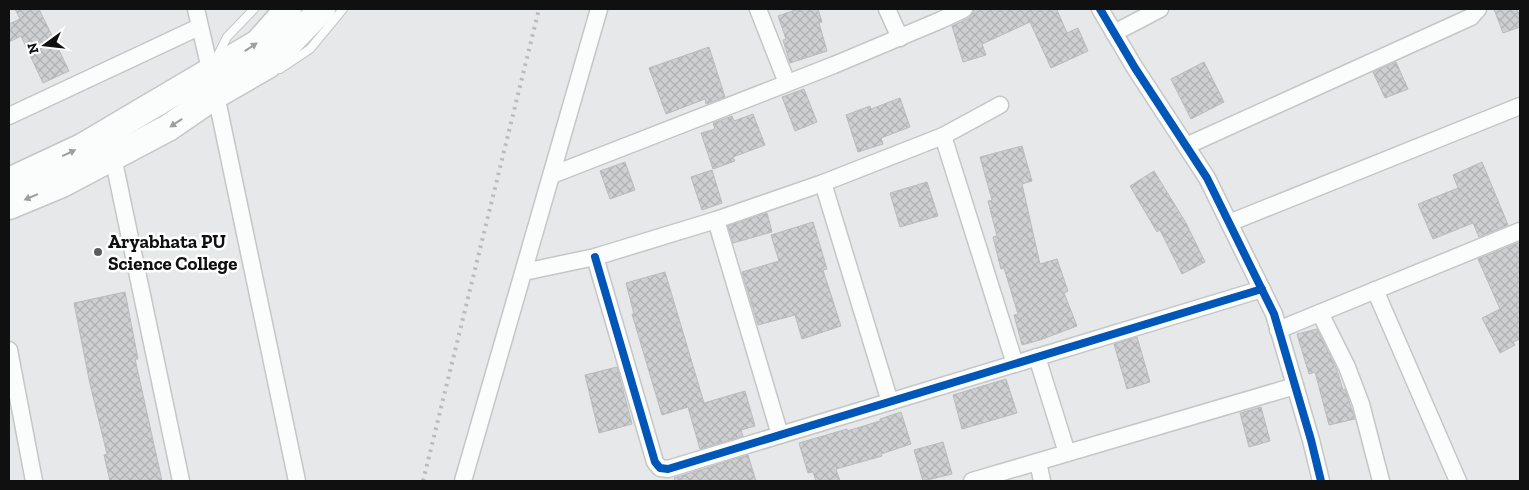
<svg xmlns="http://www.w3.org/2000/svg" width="1529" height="490" font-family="'Zilla Slab',serif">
<defs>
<pattern id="building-cross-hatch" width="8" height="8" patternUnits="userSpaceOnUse" patternTransform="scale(1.25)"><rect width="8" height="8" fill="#cecfd0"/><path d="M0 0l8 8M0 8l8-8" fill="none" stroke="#b0b1b2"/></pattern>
</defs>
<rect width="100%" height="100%" fill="#e7e8e9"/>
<g fill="url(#building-cross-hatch)" stroke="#babbbc">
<polygon points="15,9 39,9 69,71 43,83 21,36 9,42 9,24 20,19"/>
<polygon points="798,9 818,9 822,22 819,23 827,51 790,63 783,40 786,39 778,16"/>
<polygon points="974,9 1061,9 1057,10 1067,33 1078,28 1088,51 1051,68 1030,22 982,44 986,55 963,62 952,26 969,18 972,14"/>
<polygon points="1494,9 1517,9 1520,17 1520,27 1503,33"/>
<polygon points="709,47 725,97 706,104 705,99 666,114 649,68"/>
<polygon points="1204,62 1224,102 1191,119 1171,79"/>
<polygon points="1396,62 1408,89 1385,98 1373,72"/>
<polygon points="804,89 817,122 795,131 782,97"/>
<polygon points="900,98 910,127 881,138 883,144 858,152 846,115 870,106 871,109"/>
<polygon points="753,114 765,145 733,157 735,161 713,169 701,133 715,129 713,123 732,116 734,121"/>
<polygon points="1022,146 1032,181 1022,184 1040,264 1057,259 1068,291 1064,293 1077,326 1040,340 1022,345 1014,315 1018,314 1004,268 1001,269 993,237 997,236 988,201 992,200 980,157"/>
<polygon points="625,162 635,190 610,199 600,171"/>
<polygon points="1482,162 1508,225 1479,237 1473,223 1433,239 1418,204 1458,188 1453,175"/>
<polygon points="712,170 722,203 702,210 691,177"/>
<polygon points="1154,171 1186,223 1205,262 1182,274 1160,230 1157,232 1130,186"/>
<polygon points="927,182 938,216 900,227 890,193"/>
<polygon points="767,213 772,232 733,243 728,226"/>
<polygon points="813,222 827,269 823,270 841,326 802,339 795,315 758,325 742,272 779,261 771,235"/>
<polygon points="1520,242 1520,339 1513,342 1515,345 1500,353 1482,318 1500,309 1478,259"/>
<polygon points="665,272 704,403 745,391 755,426 741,430 743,436 700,449 688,407 662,415 632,314 634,314 626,283"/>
<polygon points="125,292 138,359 135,359 162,481 110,481 104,455 107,454 90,384 74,303"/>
<polygon points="1317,329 1337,370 1343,390 1345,389 1355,419 1329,425 1315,372 1309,374 1297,334"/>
<polygon points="1137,337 1150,382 1127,389 1114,344"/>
<polygon points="617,367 632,424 599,433 585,375"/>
<polygon points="1006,379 1017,413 962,429 953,395"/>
<polygon points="1261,407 1270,441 1249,447 1240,413"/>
<polygon points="901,412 911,444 881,454 882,456 836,469 840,481 816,481 813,472 808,473 799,443 847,429 847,431 880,421 880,419"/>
<polygon points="943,442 952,474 923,481 914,450"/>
<polygon points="748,455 756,481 675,481 674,478"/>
</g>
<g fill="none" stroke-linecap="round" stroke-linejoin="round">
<defs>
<g id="service">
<polyline points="217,57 227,37 254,9"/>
<polyline points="280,69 310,49 343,9"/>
</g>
<g id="minor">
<polyline points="196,9 216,95 297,481"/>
<polyline points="758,9 787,83"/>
<polyline points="887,9 900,38"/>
<polyline points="1100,9 1135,68 1207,178 1274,314 1311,440 1321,481"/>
<polyline points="1114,33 1160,9"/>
<polyline points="9,116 199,27"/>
<polyline points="943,136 1015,364"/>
<polyline points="1186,146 1471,17 1478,9"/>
<polyline points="113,157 181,481"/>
<polyline points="552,175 834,65 941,20 964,9"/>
<polyline points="823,183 890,402"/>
<polyline points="716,220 780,435"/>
<polyline points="1229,223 1520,106"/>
<polyline points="595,257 655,462 660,468 668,469 1262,289"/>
<polyline points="524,272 595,257 716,220 823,183 943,136 1000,105"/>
<polyline points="1375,290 1458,481"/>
<polyline points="1320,313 1347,367 1361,404 1381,481"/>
<polyline points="1278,330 1520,231"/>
<polyline points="9,350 34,481"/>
<polyline points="1037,357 1067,453"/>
<polyline points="1038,462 1042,481"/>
<polyline points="463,481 599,9"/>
<polyline points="972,481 1295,386"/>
</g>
<g id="primary">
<polyline points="9,181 82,147 258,43 288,9"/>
<polyline points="9,206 62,184 168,128 216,95 268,65 322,9"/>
</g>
</defs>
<use href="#service" stroke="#c5c6c6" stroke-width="10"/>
<use href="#minor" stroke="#c5c6c6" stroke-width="19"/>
<use href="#primary" stroke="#c5c6c6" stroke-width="29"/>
<use href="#service" stroke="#fbfcfc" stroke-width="8"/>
<use href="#minor" stroke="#fbfcfc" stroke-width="16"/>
<use href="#primary" stroke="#fbfcfc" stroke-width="26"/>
<polyline stroke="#bbbbbc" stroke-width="4" stroke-dasharray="2.5 5" stroke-linecap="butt" points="423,481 539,9"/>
<defs>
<g id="cycleway">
<polyline points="1100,9 1135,68 1207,178 1274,314 1311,440 1321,481"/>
<polyline points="595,257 655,462 660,468 668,469 1262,289"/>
</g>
</defs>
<use href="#cycleway" stroke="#fff" stroke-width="11"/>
<use href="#cycleway" stroke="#0057b8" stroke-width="8"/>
</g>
<defs><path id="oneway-solid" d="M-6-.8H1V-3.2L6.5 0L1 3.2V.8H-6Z" transform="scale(1.25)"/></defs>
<g fill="#9d9e9e">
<use href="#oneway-solid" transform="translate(251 47) rotate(-33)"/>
<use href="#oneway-solid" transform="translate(176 123) rotate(146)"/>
<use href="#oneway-solid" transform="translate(69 153) rotate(-25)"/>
<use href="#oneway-solid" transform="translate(31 197) rotate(157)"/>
</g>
<circle fill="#5b5c5d" stroke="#fff" stroke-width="2" cx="98" cy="252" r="5"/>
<g text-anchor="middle" stroke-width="5" stroke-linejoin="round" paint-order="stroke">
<g font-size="19" font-weight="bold" fill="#101011" stroke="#fff" text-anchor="start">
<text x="108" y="248">Aryabhata PU<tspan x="108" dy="22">Science College</tspan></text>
</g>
</g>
<rect width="1529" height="490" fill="none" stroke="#101011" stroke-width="20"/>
<g transform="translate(45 45) rotate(255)" stroke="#ffffff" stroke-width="4" paint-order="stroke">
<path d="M0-4L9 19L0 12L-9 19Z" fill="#101011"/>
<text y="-8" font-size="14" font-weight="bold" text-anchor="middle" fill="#101011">N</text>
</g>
</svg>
